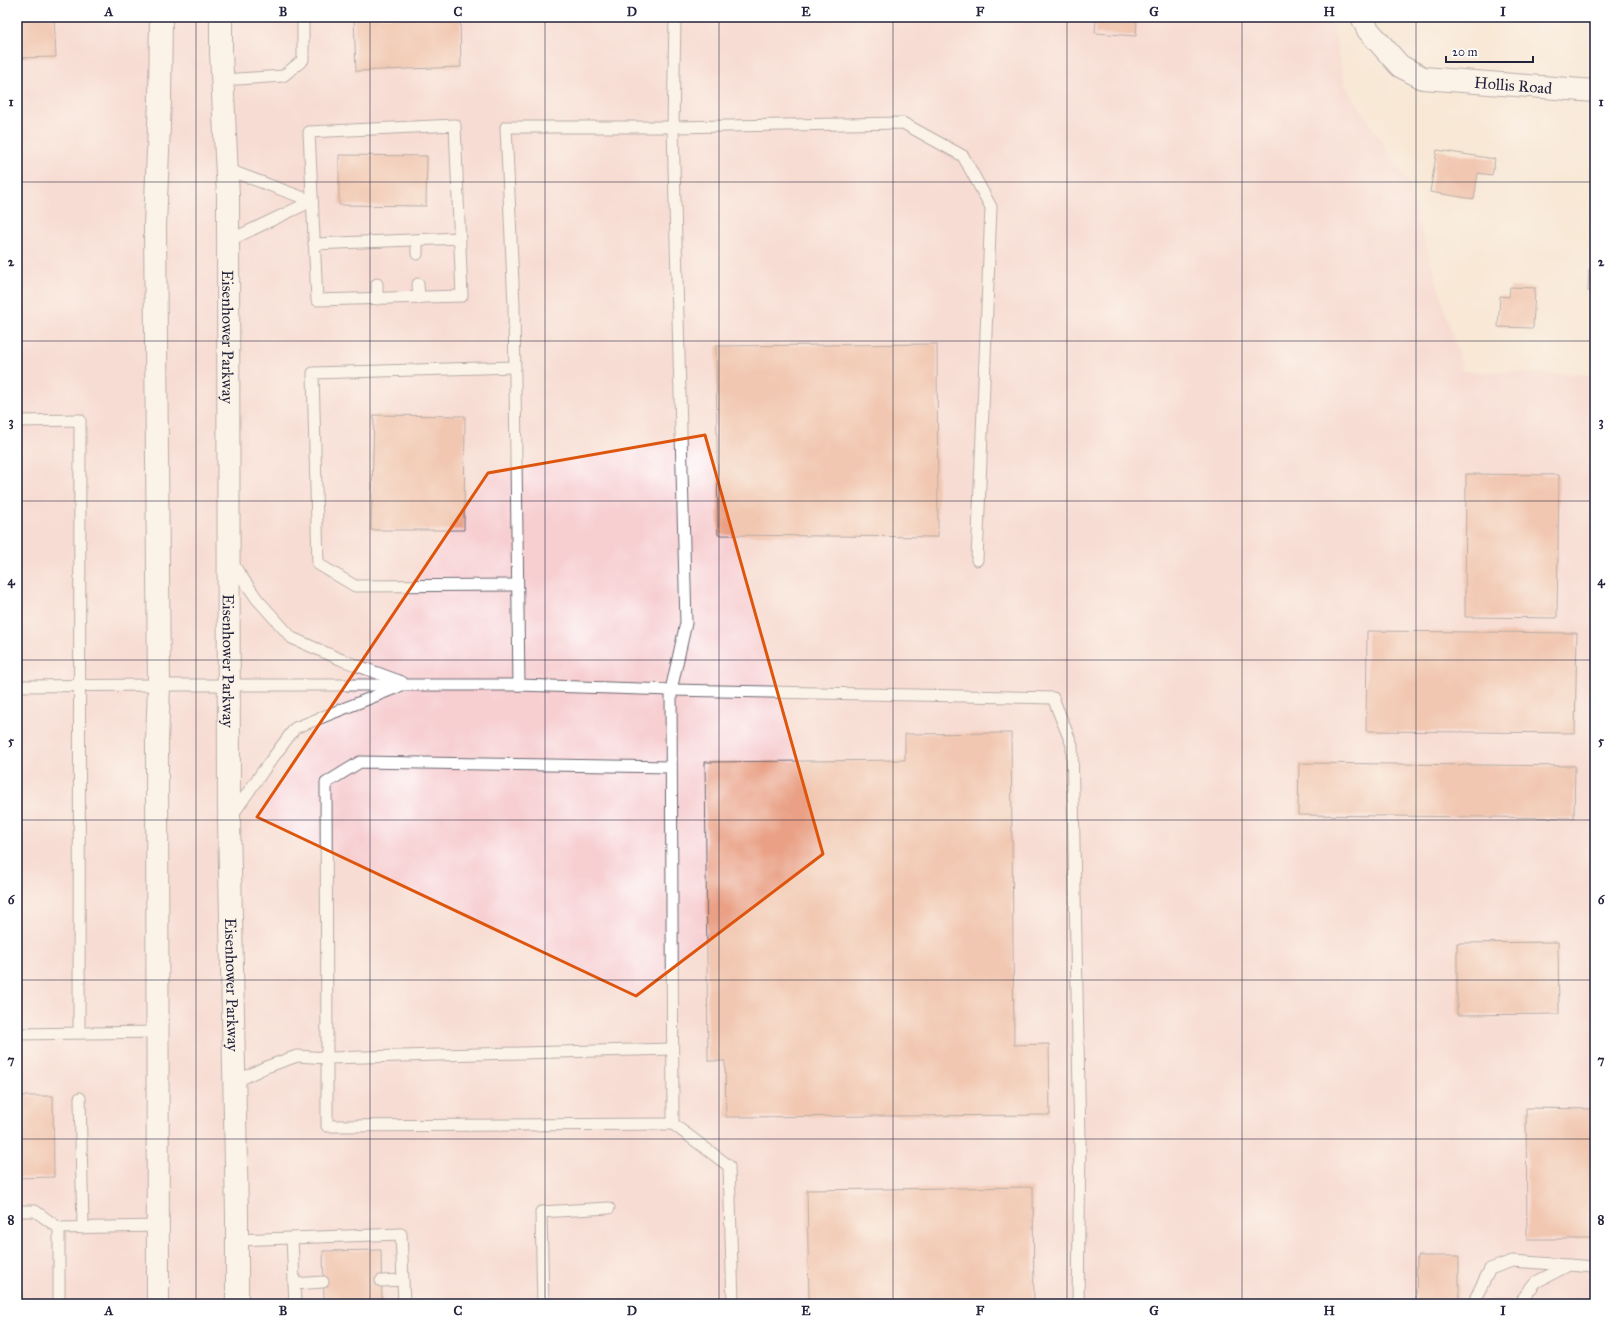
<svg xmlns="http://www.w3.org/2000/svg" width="1612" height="1321" font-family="'IM FELL Great Primer',serif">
<rect width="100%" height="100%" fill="#fff"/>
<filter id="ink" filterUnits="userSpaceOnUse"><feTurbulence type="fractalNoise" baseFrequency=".025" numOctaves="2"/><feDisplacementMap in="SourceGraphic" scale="8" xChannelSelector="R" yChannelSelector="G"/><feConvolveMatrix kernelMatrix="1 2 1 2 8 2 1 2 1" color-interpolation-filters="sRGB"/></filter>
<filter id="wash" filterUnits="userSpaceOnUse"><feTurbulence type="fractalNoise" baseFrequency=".012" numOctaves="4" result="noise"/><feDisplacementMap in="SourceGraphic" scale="16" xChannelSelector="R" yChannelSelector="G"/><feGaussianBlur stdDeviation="0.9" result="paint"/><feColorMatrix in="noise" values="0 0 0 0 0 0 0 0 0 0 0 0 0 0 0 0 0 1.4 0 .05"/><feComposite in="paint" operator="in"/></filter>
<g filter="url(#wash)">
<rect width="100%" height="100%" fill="#f8e8d5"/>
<polygon fill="#f7cfd1" points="17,17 1331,17 1345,85 1407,180 1463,371 1595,375 1595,1304 17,1304"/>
<g id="blocks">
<g fill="#e9a085">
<polygon points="17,17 54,17 56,57 17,58"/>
<polygon points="354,17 460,17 461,67 356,71"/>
<polygon points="1096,17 1137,17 1136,36 1095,33"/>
<polygon points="1437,150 1495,159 1492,175 1478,173 1474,199 1430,192"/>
<polygon points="339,155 427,156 426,206 339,205"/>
<polygon points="1589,270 1595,270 1595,291 1588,291"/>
<polygon points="1510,287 1535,288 1533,328 1498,327 1500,296 1509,297"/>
<polygon points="937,344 938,537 718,535 716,346"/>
<polygon points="374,415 465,416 464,530 371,530"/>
<polygon points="1466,474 1559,475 1557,618 1465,617"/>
<polygon points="1367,631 1577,633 1575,733 1366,731"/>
<polygon points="1011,733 1014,1045 1049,1044 1050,1115 726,1117 725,1061 708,1061 705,762 905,760 905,734"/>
<polygon points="1299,763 1575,766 1574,818 1298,815"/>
<polygon points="1558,942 1559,1014 1457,1015 1457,943"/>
<polygon points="17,1096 53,1096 54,1177 17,1178"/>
<polygon points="1526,1108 1593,1109 1593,1239 1527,1239"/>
<polygon points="1033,1187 1034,1304 809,1304 807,1190"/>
<polygon points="381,1250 382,1304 324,1304 323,1251"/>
<polygon points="1417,1256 1459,1256 1459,1304 1416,1304"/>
<polygon points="17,1267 21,1267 22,1304 17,1304"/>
<rect x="1490" y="1300" width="21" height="4"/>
</g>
</g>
</g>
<g filter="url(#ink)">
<use href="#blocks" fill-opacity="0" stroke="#6d6771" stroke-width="1"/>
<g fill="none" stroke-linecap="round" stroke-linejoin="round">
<defs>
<g id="service">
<polyline points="675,17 673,127 686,623 671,690 673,1124 729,1166 733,1304"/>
<polyline points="222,80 283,76 303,60 303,17"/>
<polygon points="455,125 462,296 317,300 309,132"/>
<polyline points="226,169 312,201"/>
<polyline points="228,241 312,201"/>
<polyline points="417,241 417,254"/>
<polyline points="314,244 460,238"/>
<polyline points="377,284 377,299"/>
<polyline points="418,284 419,298"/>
<polyline points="515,367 313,373 318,564 355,586 517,585"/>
<polyline points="17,421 80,420 79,1033"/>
<polyline points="232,563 257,599 292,638 342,660 402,682"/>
<polyline points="519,685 514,306 506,127 673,127 903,123 963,156 991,207 977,560"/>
<polyline points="17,686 159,685 519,685 671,690 1053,698 1072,745 1080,1141 1078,1304"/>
<polyline points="231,817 263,771 295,728 398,687"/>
<polyline points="17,1034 158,1032"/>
<polyline points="672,1049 327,1058 327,1126 673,1124"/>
<polyline points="235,1082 266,1067 297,1056 327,1058 326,783 360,762 671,767"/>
<polyline points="80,1098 83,1228"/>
<polyline points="17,1211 35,1211 59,1228"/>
<polyline points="292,1238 295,1304"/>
<polyline points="237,1240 401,1234 404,1304"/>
<polyline points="381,1281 403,1280"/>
<polyline points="294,1284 323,1282"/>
<polyline points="59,1304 59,1228 158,1226"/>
<polyline points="543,1304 541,1212 609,1208"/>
<polyline points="1476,1304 1476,1297 1490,1269 1512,1261 1595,1267"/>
<polyline points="1520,1304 1520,1302 1536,1282 1569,1265"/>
</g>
<g id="minor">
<path id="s1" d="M1362,17L1368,30L1400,66L1423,78L1595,91"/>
</g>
<g id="primary">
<path id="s2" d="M221,17V53L228,196L229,821L237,1214V1304"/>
<polyline points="158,1304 157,742 159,685 155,226 160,100 161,17"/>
</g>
</defs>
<use href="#service" stroke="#6d6771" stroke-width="13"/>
<use href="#minor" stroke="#6d6771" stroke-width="24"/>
<use href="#primary" stroke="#6d6771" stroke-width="24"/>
<use href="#service" stroke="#fff" stroke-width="11"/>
<use href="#minor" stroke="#fff" stroke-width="22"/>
<use href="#primary" stroke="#fff" stroke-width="22"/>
</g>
</g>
<path d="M0 0H1612V1321H0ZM705,435L823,854L636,996L257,817L488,473Z" fill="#f8e8d5" fill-opacity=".55" fill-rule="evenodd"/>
<path fill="none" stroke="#de560e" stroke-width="3" stroke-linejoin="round" d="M705,435L823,854L636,996L257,817L488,473Z"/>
<path fill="none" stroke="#22223b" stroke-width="1" stroke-opacity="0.55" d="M196,17V1304M370,17V1304M545,17V1304M719,17V1304M893,17V1304M1067,17V1304M1242,17V1304M1416,17V1304M17,182H1595M17,341H1595M17,501H1595M17,660H1595M17,820H1595M17,980H1595M17,1139H1595"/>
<g text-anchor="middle" stroke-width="3" stroke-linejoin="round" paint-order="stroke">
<g font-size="16" fill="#22223b" stroke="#fff">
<text dy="6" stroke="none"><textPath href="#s1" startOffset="179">Hollis Road</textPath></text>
<text dy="6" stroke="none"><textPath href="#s2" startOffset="320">Eisenhower Parkway</textPath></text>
<text dy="6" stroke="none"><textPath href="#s2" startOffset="644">Eisenhower Parkway</textPath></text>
<text dy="6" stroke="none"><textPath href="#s2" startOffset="968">Eisenhower Parkway</textPath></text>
</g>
</g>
<rect width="1612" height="1321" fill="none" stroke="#fff" stroke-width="44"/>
<path d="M1446 56v6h87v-6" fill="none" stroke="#22223b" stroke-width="2"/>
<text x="1452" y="56" font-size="12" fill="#22223b" stroke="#ffffff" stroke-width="3" paint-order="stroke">20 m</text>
<rect x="22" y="22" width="1568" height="1277" fill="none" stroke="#22223b" stroke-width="1.5"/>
<g font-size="13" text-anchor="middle" font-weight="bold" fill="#22223b">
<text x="109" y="16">A</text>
<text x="283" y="16">B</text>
<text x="458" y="16">C</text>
<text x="632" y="16">D</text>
<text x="806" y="16">E</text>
<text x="980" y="16">F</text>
<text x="1154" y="16">G</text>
<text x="1329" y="16">H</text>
<text x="1503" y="16">I</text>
<text x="11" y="106">1</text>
<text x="1601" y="106">1</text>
<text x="11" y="266">2</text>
<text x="1601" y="266">2</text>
<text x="11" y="426">3</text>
<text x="1601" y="426">3</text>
<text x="11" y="585">4</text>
<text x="1601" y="585">4</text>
<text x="11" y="745">5</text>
<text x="1601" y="745">5</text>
<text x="11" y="904">6</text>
<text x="1601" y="904">6</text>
<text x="11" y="1064">7</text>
<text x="1601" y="1064">7</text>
<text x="11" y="1224">8</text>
<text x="1601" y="1224">8</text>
<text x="109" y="1315">A</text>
<text x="283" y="1315">B</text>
<text x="458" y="1315">C</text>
<text x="632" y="1315">D</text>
<text x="806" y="1315">E</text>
<text x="980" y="1315">F</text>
<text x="1154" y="1315">G</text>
<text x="1329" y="1315">H</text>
<text x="1503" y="1315">I</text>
</g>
</svg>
